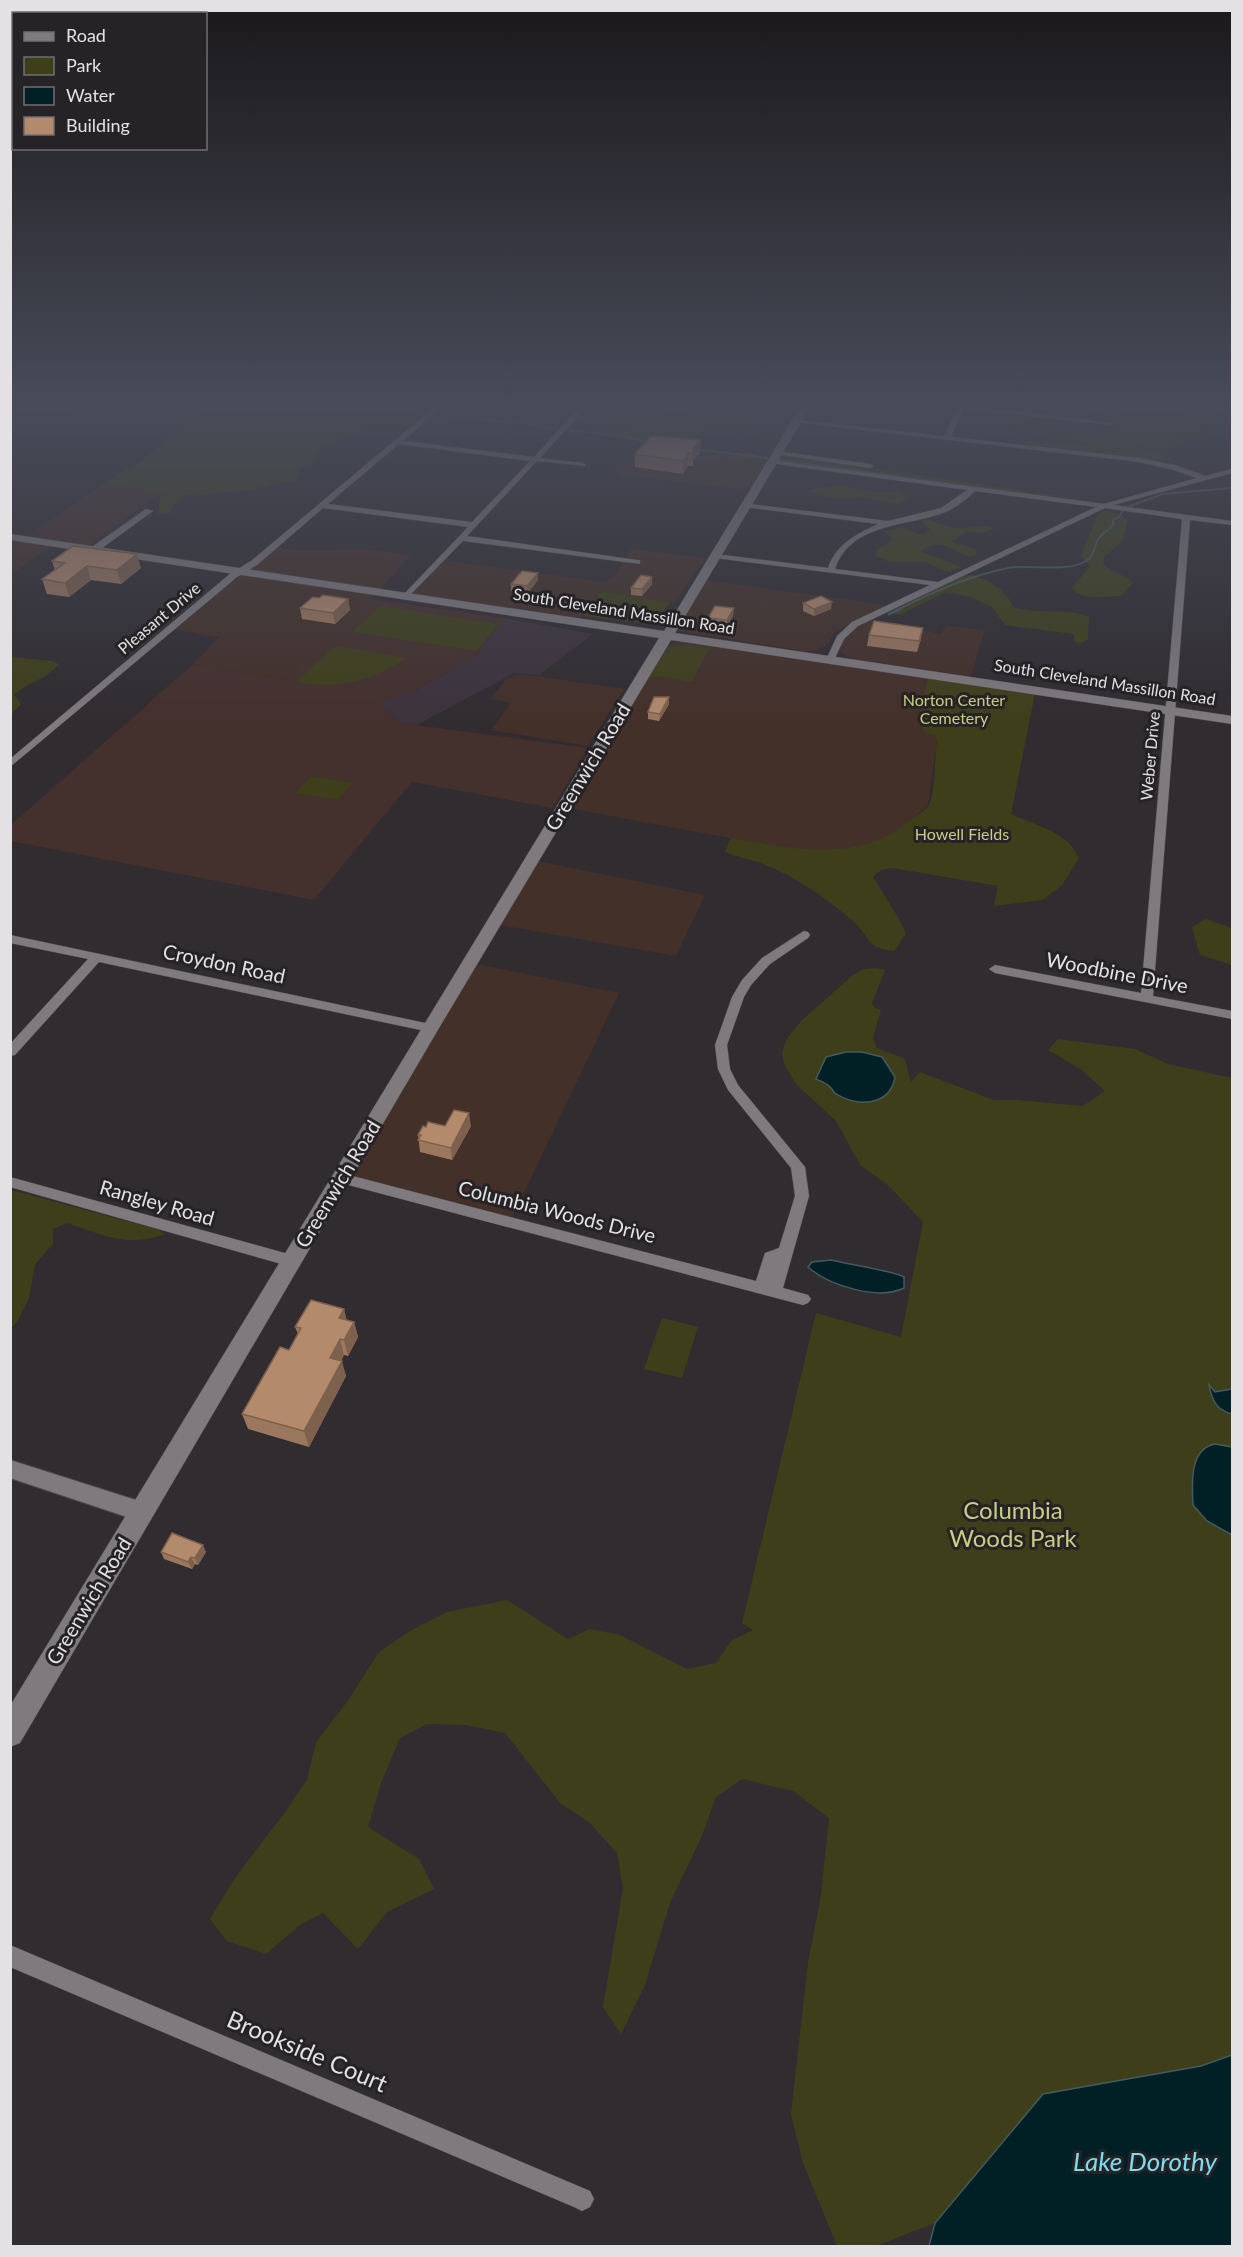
<svg xmlns="http://www.w3.org/2000/svg" width="1243" height="2257" font-family="Lato,sans-serif">
<rect width="100%" height="100%" fill="#302c30"/>
<g fill="#433029">
<polygon points="643,442 649,445 766,462 747,490 619,475"/>
<polygon points="104,483 161,493 87,546 27,537"/>
<polygon points="11,538 54,545 11,574"/>
<polygon points="274,547 306,551 363,549 411,555 371,599 286,680 192,665 219,637 170,629"/>
<polygon points="631,549 706,558 674,603 601,591 578,622 407,596 441,560 605,582 615,575"/>
<polygon points="704,580 886,605 834,633 826,646 813,651 804,651 679,631 681,618"/>
<polygon points="867,620 941,634 946,626 985,630 971,676 858,660 848,657 837,650 851,630"/>
<polygon points="682,641 928,678 920,724 921,727 935,736 937,741 928,805 903,828 886,837 865,845 831,851 778,847 568,808 665,646"/>
<polygon points="522,674 624,689 588,746 491,730 511,703 491,699 506,679"/>
<polygon points="538,861 705,895 676,956 500,925"/>
<polygon points="472,963 619,993 512,1218 346,1176"/>
</g>
<polygon fill="#3c333c" points="505,618 593,634 539,675 514,673 417,725 401,723 376,702 414,692 475,655"/>
<polygon fill="#44302d" points="371,599 505,618 475,655 414,692 377,702 401,723 588,748 553,808 412,782 314,900 11,841 10,826 192,665 286,680"/>
<g fill="#3e3f1a">
<path d="M11,406H89C61,414 39,423 11,423Z"/>
<path d="M175,406H433L425,411L385,412V417L420,419C398,433 389,427 365,431C349,434 335,441 320,448L315,461L298,470L296,482L276,483L248,491L213,493L202,496L186,495L174,505L169,514H158L161,493L104,483L143,460L202,411Z"/>
<path d="M668,406H693L694,408L685,415L684,421L781,434L775,438C746,436 711,419 688,443V447L750,455L764,459L760,461L649,445L643,442L641,438L608,437L607,431L611,428L637,424L636,417H648Z"/>
<polygon points="1176,406 1173,408 1200,411 1230,408 1232,410 1232,420 1220,418 1202,431 1208,435 1206,438 1191,436 1179,438 1181,442 1169,449 1134,446 1172,458 1160,462 1023,444 1024,442 1032,440 1087,445 1090,443 1004,427 1008,424 1102,436 1119,422 1121,413 1116,408 1098,413 1085,412 1086,407"/>
<polygon points="793,456 1079,499 1097,502 1098,504 781,461 785,457"/>
<path d="M843,485L874,492H899L910,497L900,504C888,503 877,499 866,498C846,497 826,503 809,490L820,487Z"/>
<path d="M1104,511L1116,513L1128,518L1123,540L1105,556L1103,564C1112,573 1124,573 1133,583L1121,596C1103,596 1084,602 1072,588L1090,566L1081,556L1097,516Z"/>
<path d="M924,519C935,521 946,527 956,528C970,530 980,522 994,528L984,533L966,531L952,542L975,549L977,554L972,557C952,553 946,536 920,551L962,567L947,572L926,562H890L876,556L877,550L893,539L884,532L902,526L916,534H925L930,530L922,522Z"/>
<path d="M963,574C982,575 1007,589 1013,607C1038,615 1065,607 1089,617L1088,639L1082,643L1074,642V634L1005,625L992,607L970,597L946,592L899,615L890,613Z"/>
<polygon points="601,591 670,602 657,620 648,624 583,616"/>
<polygon points="379,606 499,624 476,651 353,632"/>
<polygon points="687,645 714,649 707,652 692,682 657,676 649,677 666,650 670,647"/>
<path d="M335,646L407,658C369,681 340,690 296,682Z"/>
<path d="M11,657L52,661L59,664C46,680 28,682 14,695L21,704L11,715Z"/>
<path d="M928,678L1035,693L1011,814C1036,826 1067,831 1079,858L1062,885L1043,900L994,906L998,886L893,868L881,870L873,877L899,919L906,934L894,951C864,947 873,940 855,923C826,897 797,877 761,863C749,859 736,857 725,852L731,838C793,849 859,864 911,820C916,816 926,810 929,805C935,794 935,756 937,741L935,736L923,732L920,713Z"/>
<polygon points="311,776 353,783 338,800 296,793"/>
<polygon points="1206,919 1232,928 1232,965 1200,955 1192,927"/>
<polygon points="876,968 885,970 872,1003 875,1008 881,1010 873,1038 877,1048 905,1059 911,1082 920,1072 994,1100 1018,1100 1083,1106 1105,1091 1082,1070 1048,1050 1058,1039 1135,1049 1168,1064 1232,1078 1232,2055 1201,2066 1043,2094 935,2223 876,2246 837,2246 803,2163 791,2114 808,1963 821,1895 829,1818 793,1791 742,1779 716,1797 701,1838 670,1903 645,1985 621,2034 603,2007 623,1888 617,1853 589,1822 561,1804 505,1733 466,1725 427,1724 400,1738 381,1783 368,1827 419,1859 434,1889 387,1912 358,1949 323,1913 300,1925 266,1954 227,1941 210,1919 237,1875 283,1815 307,1780 316,1742 347,1702 379,1652 408,1632 447,1612 507,1600 568,1639 590,1629 620,1635 687,1669 716,1663 731,1641 753,1630 742,1623 816,1313 901,1337 923,1222 889,1186 861,1166 836,1121 796,1084 784,1064 782,1053 786,1040 801,1021 853,975 864,969"/>
<path d="M11,1190L156,1229L165,1234C126,1248 104,1235 67,1223L53,1229V1244L35,1264L29,1298L17,1322L11,1328Z"/>
<polygon points="662,1318 698,1327 682,1378 644,1369"/>
</g>
<g fill="#002025" stroke="#445a5e" stroke-width="1.5">
<path d="M846,1052H862L882,1057L895,1077C890,1106 857,1108 835,1093C833,1091 831,1087 829,1086C826,1083 820,1081 816,1079L826,1057Z"/>
<path d="M831,1260C847,1264 894,1271 904,1277V1288C878,1301 828,1285 808,1267L812,1262Z"/>
<path d="M1209,1385L1215,1392L1232,1389V1414C1216,1410 1212,1400 1209,1385Z"/>
<path d="M1215,1444L1232,1447V1535L1207,1521L1193,1505C1192,1484 1189,1449 1215,1444Z"/>
<polygon points="1232,2055 1232,2246 929,2246 935,2223 1043,2094 1201,2066"/>
</g>
<g fill="none" stroke-linecap="round" stroke-linejoin="round">
<g stroke="#445a5e" stroke-width="2">
<polyline points="364,406 427,413"/>
<polyline points="436,414 559,428"/>
<polyline points="568,430 624,436 650,443"/>
<polyline points="696,449 768,458"/>
<polyline points="779,460 1040,496"/>
<polyline points="1125,508 1163,494 1232,488"/>
<path d="M897,610C932,592 969,576 1008,568C1031,564 1067,573 1086,561C1095,556 1094,545 1099,538C1103,533 1109,529 1113,525V519L1118,518L1123,511"/>
</g>
<polyline stroke="#445a5e" stroke-width="3" points="889,614 900,609"/>
<defs>
<g id="minor">
<path d="M436,406H443L403,441L534,457L577,410L551,406H588L540,458L583,463L585,464V466L537,461L467,536L637,560H640V564L463,541L407,598H404V594L468,527L323,508L257,565L237,577L10,767V759L231,573L251,561ZM399,444L530,461L472,522L328,504Z"/>
<path d="M952,406H975L1114,423L1111,425L963,409L951,437L1139,458L1175,465L1205,476L1232,469V473L1113,505L1232,521V525L1190,520L1153,996L1232,1011V1019L995,973L989,969L995,965L1141,993L1182,519L1105,508L858,626L844,639L834,660L830,663L826,660L837,636L852,622L930,585L715,558L711,556L715,554L828,568C835,545 858,533 878,524L745,507H742V503L888,521L941,508L967,490L769,463V461L771,460L1104,504L1197,478L1170,469L1139,462L793,422L796,420L944,436L957,408ZM975,491L1096,507L938,582L835,569C851,521 911,527 948,511C958,506 967,499 975,491Z"/>
<polygon points="777,451 870,464 874,466 870,468 775,454"/>
<polygon points="146,509 153,511 98,551 92,551 92,547"/>
<polygon points="804,931 808,932 810,935 808,938 770,964 751,985 744,997 727,1045 730,1069 738,1085 805,1167 809,1196 783,1288 808,1295 811,1299 808,1303 803,1305 341,1183 336,1182 334,1178 336,1174 341,1173 756,1281 765,1253 779,1248 795,1196 791,1168 728,1090 718,1069 715,1045 732,997 742,980 762,958"/>
<polygon points="10,935 430,1024 436,1028 430,1032 99,962 15,1055 10,1056 10,1044 88,959 10,943"/>
<polygon points="10,1177 292,1255 297,1257 299,1261 297,1265 292,1267 10,1187"/>
<polygon points="10,1945 590,2191 594,2199 590,2207 582,2211 574,2207 10,1967"/>
</g>
<polygon id="tertiary" points="10,1460 142,1502 149,1505 153,1512 149,1519 142,1522 10,1478"/>
<polygon id="secondary" points="801,406 811,406 675,633 1232,716 1232,724 671,640 439,1028 20,1743 10,1747 10,1706 659,638 10,540 10,534 664,631"/>
</defs>
<use href="#minor" stroke="#4d4a4d" stroke-width="1"/>
<use href="#tertiary" stroke="#4d4a4d" stroke-width="2"/>
<use href="#secondary" stroke="#4d4a4d" stroke-width="1"/>
<use href="#minor" fill="#7f7a7e" fill-rule="evenodd"/>
<use href="#tertiary" fill="#7f7a7e" fill-rule="evenodd"/>
<use href="#secondary" fill="#7f7a7e" fill-rule="evenodd"/>
</g>
<g fill="#9b775e">
<polygon points="700,453 693,460 693,466 688,466 683,474 635,467 635,454"/>
<polygon points="52,561 141,568 121,584 91,580 69,597 47,594 42,579 55,571"/>
<polygon points="538,573 538,580 527,594 511,591 511,584"/>
<polygon points="652,577 652,584 642,596 631,595 631,588"/>
<polygon points="319,598 348,599 350,610 335,624 302,619 300,608"/>
<polygon points="803,603 831,609 814,616 803,611"/>
<polygon points="733,616 727,628 708,625 708,618"/>
<polygon points="869,635 921,639 917,652 867,646"/>
<polygon points="669,704 659,721 648,719 648,712"/>
<polygon points="471,1126 452,1160 420,1152 418,1135 426,1127"/>
<polygon points="344,1309 346,1320 354,1322 358,1337 348,1356 344,1355 341,1361 346,1376 309,1447 248,1429 242,1414 289,1350 298,1334 295,1327"/>
<polygon points="161,1552 206,1552 198,1565 195,1564 192,1569 164,1559"/>
</g>
<g fill="#7e614c">
<polygon points="701,440 700,453 693,460 693,448"/>
<polygon points="689,453 688,466 683,474 683,461"/>
<polygon points="137,554 141,568 121,584 117,570"/>
<polygon points="87,566 91,580 69,597 65,583"/>
<polygon points="538,573 538,580 527,594 527,586"/>
<polygon points="652,577 652,584 642,596 642,589"/>
<polygon points="348,599 350,610 335,624 333,613"/>
<polygon points="832,602 831,609 814,616 814,609"/>
<polygon points="734,608 733,616 727,628 727,620"/>
<polygon points="923,628 921,639 917,652 919,641"/>
<polygon points="669,697 669,704 659,721 660,714"/>
<polygon points="469,1113 471,1126 452,1160 451,1148"/>
<polygon points="344,1309 348,1325 339,1318"/>
<polygon points="354,1322 358,1337 348,1356 344,1340"/>
<polygon points="340,1339 344,1355 334,1373 330,1358"/>
<polygon points="342,1361 346,1376 309,1447 304,1431"/>
<polygon points="203,1545 206,1552 198,1565 195,1558"/>
<polygon points="191,1557 195,1564 192,1569 188,1562"/>
</g>
<g fill="#b48a6d" stroke="#7e614c" stroke-width="1.5">
<polygon points="651,436 701,440 693,448 694,454 689,453 683,461 635,454"/>
<polygon points="73,546 137,554 117,570 87,566 65,583 42,579 65,563 52,561"/>
<polygon points="522,571 538,573 527,586 511,584"/>
<polygon points="641,575 652,577 642,589 631,588"/>
<polygon points="323,595 348,599 333,613 300,608 313,597 319,598"/>
<polygon points="821,596 832,602 814,609 803,603"/>
<polygon points="715,606 734,608 727,620 708,618"/>
<polygon points="874,621 923,628 919,641 869,635"/>
<polygon points="654,697 669,697 660,714 648,712"/>
<polygon points="454,1110 469,1113 451,1148 418,1140 421,1135 418,1135 423,1126 426,1127 428,1122 445,1126"/>
<polygon points="311,1300 344,1309 339,1318 354,1322 344,1340 340,1339 330,1358 342,1361 304,1431 242,1414 280,1347 289,1350 301,1328 295,1327"/>
<polygon points="172,1533 203,1545 195,1558 191,1557 188,1562 161,1552"/>
</g>
<linearGradient id="sky" x2="0" y2="1"><stop stop-color="#1a181a"/><stop offset="0.56" stop-color="#484b59"/><stop offset="1" stop-color="#484b59" stop-opacity="0"/></linearGradient>
<rect width="1243" height="722" fill="url(#sky)"/>
<g text-anchor="middle" stroke-width="6" stroke-linejoin="round" paint-order="stroke">
<g font-size="16" fill="#e4e1e4" stroke="#262326">
<text transform="translate(624 611) rotate(9)" y="6">South Cleveland Massillon Road</text>
<text transform="translate(159 618) rotate(-40)" y="6">Pleasant Drive</text>
<text transform="translate(1105 682) rotate(9)" y="6">South Cleveland Massillon Road</text>
<text transform="translate(1150 756) rotate(-85)" y="6">Weber Drive</text>
</g>
<g font-size="16" fill="#c9cc82" stroke="#262326">
<text x="954" y="706">Norton Center<tspan x="954" dy="18">Cemetery</tspan></text>
<text x="962" y="840">Howell Fields</text>
</g>
<g font-size="20" fill="#e4e1e4" stroke="#262326">
<text transform="translate(588 767) rotate(-59)" y="7">Greenwich Road</text>
<text transform="translate(224 964) rotate(12)" y="7">Croydon Road</text>
<text transform="translate(1117 973) rotate(11)" y="7">Woodbine Drive</text>
<text transform="translate(338 1184) rotate(-59)" y="7">Greenwich Road</text>
<text transform="translate(157 1203) rotate(16)" y="7">Rangley Road</text>
<text transform="translate(557 1212) rotate(14)" y="7">Columbia Woods Drive</text>
<text transform="translate(89 1601) rotate(-59)" y="7">Greenwich Road</text>
</g>
<g font-size="24" fill="#c9cc82" stroke="#262326">
<text x="1013" y="1519">Columbia<tspan x="1013" dy="28">Woods Park</tspan></text>
</g>
<g font-size="24" fill="#e4e1e4" stroke="#262326">
<text transform="translate(307 2052) rotate(23)" y="8">Brookside Court</text>
</g>
<g font-size="26" font-style="italic" fill="#7bddef" stroke="#262326">
<text x="1145" y="2171">Lake Dorothy</text>
</g>
</g>
<rect width="1243" height="2257" fill="none" stroke="#e4e1e4" stroke-width="24"/>
<rect x="12" y="12" width="195" height="138" fill="#262326" stroke="#726f72" stroke-width="1.5"/>
<rect x="24" y="32" width="30" height="9" fill="#7f7a7e" stroke="#726f72" stroke-width="1.5"/>
<text x="66" y="42" font-size="18" fill="#e4e1e4">Road</text>
<rect x="24" y="57" width="30" height="18" fill="#3e3f1a" stroke="#726f72" stroke-width="1.5"/>
<text x="66" y="72" font-size="18" fill="#e4e1e4">Park</text>
<rect x="24" y="87" width="30" height="18" fill="#002025" stroke="#726f72" stroke-width="1.5"/>
<text x="66" y="102" font-size="18" fill="#e4e1e4">Water</text>
<rect x="24" y="117" width="30" height="18" fill="#b48a6d" stroke="#726f72" stroke-width="1.5"/>
<text x="66" y="132" font-size="18" fill="#e4e1e4">Building</text>
</svg>
